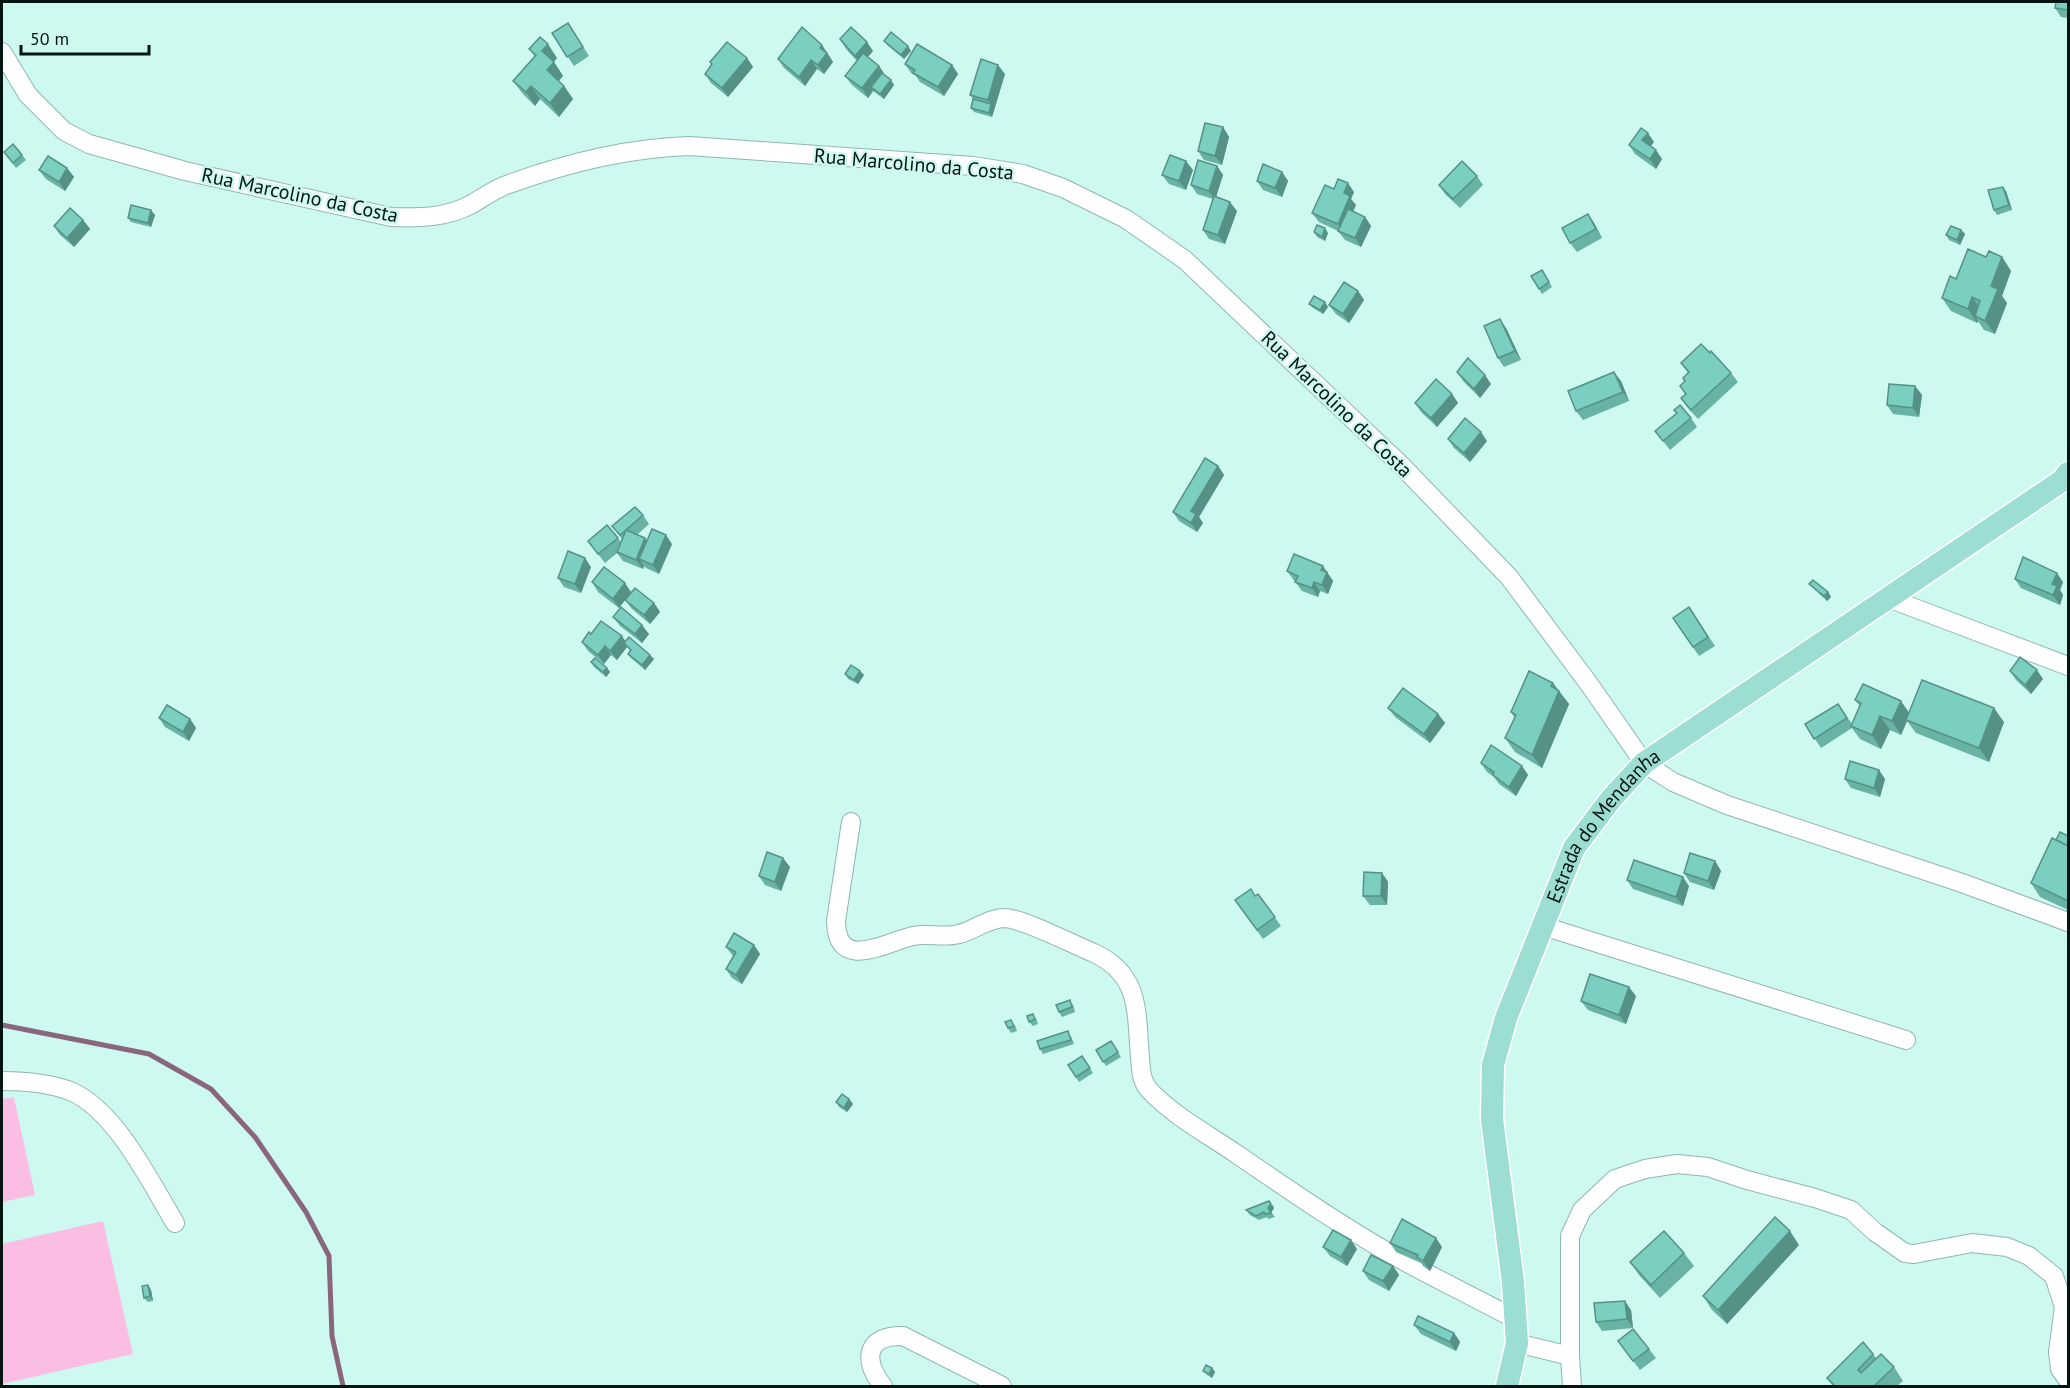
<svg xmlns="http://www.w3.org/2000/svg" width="2070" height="1388" font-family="'PT Sans',sans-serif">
<rect width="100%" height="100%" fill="#cef9f1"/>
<g fill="#fabee3">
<polygon points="14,1097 35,1195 2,1202 2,1099"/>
<polygon points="103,1221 133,1354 2,1384 2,1244"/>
</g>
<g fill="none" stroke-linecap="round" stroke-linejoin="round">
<polyline stroke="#89667e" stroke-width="5" points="2,1025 149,1054 211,1089 255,1137 306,1212 329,1256 332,1336 343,1386"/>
<defs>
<g id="minor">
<path d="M2,52L28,95L64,131L89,144L185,171L391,217C420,218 446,218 472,204C484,197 496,188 509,184C567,163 626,148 689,146L973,166L1023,174L1063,188L1126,219L1185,260L1401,465L1509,577L1589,684L1644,763L1673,782L1727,805L1962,883L2068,922"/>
<polyline points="1888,598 2068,666"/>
<path d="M851,822L836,921C837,973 886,942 913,936C928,933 944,938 959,934C975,930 988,918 1005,918C1024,919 1074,945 1094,953C1141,975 1136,1012 1140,1057C1141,1070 1141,1082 1150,1091C1175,1117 1209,1135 1238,1155C1288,1189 1338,1224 1391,1254C1432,1277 1474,1297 1515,1319"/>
<polyline points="1543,926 1906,1040"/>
<path d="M2,1081C24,1081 49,1083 70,1091C115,1109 151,1183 175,1223"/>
<polyline points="1517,1343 1570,1356 1572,1386"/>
<polyline points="1570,1356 1570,1236 1582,1210 1615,1179 1645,1169 1677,1164 1708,1167 1747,1180 1815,1198 1851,1210 1875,1232 1905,1253 1914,1254 1972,1243 2007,1247 2029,1256 2054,1276 2064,1307 2058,1352 2060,1369 2068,1380"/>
<path d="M883,1386C862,1360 866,1335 903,1336L1002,1386"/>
</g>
<g id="major">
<path id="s1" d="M1507,1386L1517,1343L1513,1282L1492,1119L1493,1065L1506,1018L1574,848L1611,799L1644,763L2063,480L2068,473"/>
</g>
</defs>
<use href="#minor" stroke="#8eb7b0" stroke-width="20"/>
<use href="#major" stroke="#fff" stroke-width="25"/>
<use href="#minor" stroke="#fff" stroke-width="18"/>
<use href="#major" stroke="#9cddd4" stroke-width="22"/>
</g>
<g fill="#69b2a6">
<polygon points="2068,2 2068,18 2061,17 2055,8"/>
<polygon points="568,23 589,56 574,66 552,33"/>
<polygon points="840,39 873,51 868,57 879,66 885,75 894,85 884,99 873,91 868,98 852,85 845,76 857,61 846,49"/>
<polygon points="884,41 911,51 904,59 887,45"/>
<polygon points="822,45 833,62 824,74 817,69 805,86 784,68 778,59"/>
<polygon points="529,49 557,58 554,62 563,76 559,81 564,86 573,99 559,117 540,99 535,106 523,94 513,81 535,57"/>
<polygon points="747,58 753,67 728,97 711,83 705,74 712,65 710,62"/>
<polygon points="905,64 952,65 958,74 944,96 920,82 916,76 911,73"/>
<polygon points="1005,74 992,117 974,112 971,108 973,99 970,95"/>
<polygon points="1223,127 1229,137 1222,165 1204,160 1198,151"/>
<polygon points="1654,142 1651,146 1662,159 1656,169 1635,154 1629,145"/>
<polygon points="4,152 22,155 26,160 16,168"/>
<polygon points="1217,166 1223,175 1216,197 1237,211 1225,244 1209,239 1203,230 1213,199 1197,194 1191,185"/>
<polygon points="67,168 74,177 65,191 46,179 39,170"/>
<polygon points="1193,170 1186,190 1169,184 1162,175"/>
<polygon points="1282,172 1288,181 1282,197 1263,190 1257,181"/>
<polygon points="1477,176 1483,185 1460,208 1445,194 1439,185"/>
<polygon points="1334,189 1354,192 1351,199 1356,205 1353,211 1365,217 1371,226 1361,247 1345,240 1338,231 1319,222 1312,213"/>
<polygon points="2006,191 2012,210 1997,215 1994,210"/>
<polygon points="1588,214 1594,223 1602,238 1577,252 1570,243"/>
<polygon points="155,215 151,227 131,222 128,218"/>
<polygon points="83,220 90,229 74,247 60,235 54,226"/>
<polygon points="1961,230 1965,234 1960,245 1949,240 1946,235"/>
<polygon points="1314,232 1328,233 1325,241 1317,237"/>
<polygon points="1986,257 2002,257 2011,271 2002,296 2007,303 1995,334 1984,330 1978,321 1977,323 1951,311 1942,298 1956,279"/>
<polygon points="1542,270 1552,287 1542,294 1531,276"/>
<polygon points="1358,291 1364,300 1349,323 1336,314 1329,305"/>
<polygon points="1309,304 1328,307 1323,314 1313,308"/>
<polygon points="1506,328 1521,360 1504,367 1498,358"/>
<polygon points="1681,363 1731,373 1738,382 1698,419 1687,407 1681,398 1685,394 1680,386 1685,381 1688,373"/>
<polygon points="1457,372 1491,384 1480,398 1463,381"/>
<polygon points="1621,381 1629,401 1583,420 1576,411"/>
<polygon points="1915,386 1922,395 1919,417 1893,414 1887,405"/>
<polygon points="1452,394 1458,403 1437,427 1421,412 1415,403"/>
<polygon points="1691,418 1697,427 1670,450 1655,431"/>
<polygon points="1448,439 1487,441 1470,462 1454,448"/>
<polygon points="1218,466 1224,475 1199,517 1203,523 1197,532 1179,521 1173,512"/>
<polygon points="643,515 649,524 637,535 645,538 647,541 672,544 659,574 646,568 644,566 643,569 623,561 617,553 605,563 588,541 607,525 621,542 622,539 612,526"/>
<polygon points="591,567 581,593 564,587 558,578"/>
<polygon points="1287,571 1329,575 1333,581 1328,594 1320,591 1318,597 1302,591"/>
<polygon points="2015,579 2063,582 2060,590 2063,595 2060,605 2021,588"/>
<polygon points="592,582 631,592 619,608 598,592"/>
<polygon points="1809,584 1828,592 1831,597 1827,601 1813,588"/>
<polygon points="625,600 654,603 660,612 650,624 632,609"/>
<polygon points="1689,607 1715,646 1699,656 1673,618"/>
<polygon points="613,617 649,634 642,643 620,626"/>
<polygon points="591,634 625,642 654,659 645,670 631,658 628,654 631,651 627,647 617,660 611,655 604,664 588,651 582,642"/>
<polygon points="591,662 607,668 610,672 606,677 594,667"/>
<polygon points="2010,671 2043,679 2031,694 2016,680"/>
<polygon points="845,674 864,675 858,684 848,679"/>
<polygon points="1557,689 1569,704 1542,768 1515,752 1505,738 1515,718 1511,712"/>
<polygon points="1855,700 1909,713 2004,722 1989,762 1916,733 1907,721 1901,735 1890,730 1881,749 1860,739 1852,728 1821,748 1805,724 1838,704 1852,724 1860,706"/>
<polygon points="1388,708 1438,714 1445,723 1430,743 1395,717"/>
<polygon points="159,718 190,719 196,728 189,741 165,727"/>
<polygon points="1481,763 1522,766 1528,775 1516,796 1499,784 1494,777 1487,772"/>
<polygon points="1845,779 1885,779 1880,797 1851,788"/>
<polygon points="2068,836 2068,910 2040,897 2031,883 2056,840"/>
<polygon points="1715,861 1721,871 1714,890 1690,882 1684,873"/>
<polygon points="790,867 781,891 765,885 759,876"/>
<polygon points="1382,873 1388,882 1387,905 1370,905 1363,896"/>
<polygon points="1627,880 1689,886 1683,906 1633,889"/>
<polygon points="1258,894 1281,926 1263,939 1235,900 1255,896"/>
<polygon points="754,945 760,954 742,984 732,978 726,969 733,956 726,947"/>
<polygon points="1636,996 1626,1024 1588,1010 1581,1001"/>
<polygon points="1073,1004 1075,1012 1062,1017 1059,1012"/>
<polygon points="1036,1018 1038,1024 1033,1026 1029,1022"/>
<polygon points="1015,1025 1017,1031 1011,1033 1008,1028"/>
<polygon points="1071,1036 1074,1044 1043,1054 1040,1049"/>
<polygon points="1111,1041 1121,1057 1106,1066 1096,1050"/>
<polygon points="1082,1056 1093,1073 1079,1082 1068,1065"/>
<polygon points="849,1099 853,1104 847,1112 839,1107 836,1102"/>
<polygon points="1273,1205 1274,1208 1271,1212 1275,1217 1268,1219 1267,1217 1259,1220 1250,1215 1246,1210"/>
<polygon points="1390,1243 1442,1247 1430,1271 1423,1266 1421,1263 1396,1252"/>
<polygon points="1799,1245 1727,1324 1712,1310 1703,1296"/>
<polygon points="1323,1247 1357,1249 1347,1266 1330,1256"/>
<polygon points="1684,1253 1694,1266 1660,1298 1639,1275 1630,1262"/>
<polygon points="1393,1266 1399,1275 1389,1291 1369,1280 1363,1271"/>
<polygon points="148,1285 151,1290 153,1301 148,1302 144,1298"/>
<polygon points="1631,1310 1633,1328 1602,1331 1596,1322"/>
<polygon points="1414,1325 1454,1333 1460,1342 1456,1351 1421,1334"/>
<polygon points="1618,1341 1649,1349 1656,1358 1640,1370"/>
<polygon points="1873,1354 1876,1358 1894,1367 1903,1381 1897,1386 1833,1386 1827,1378"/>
<polygon points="1212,1368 1215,1372 1212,1378 1207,1375 1203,1371"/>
</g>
<g fill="#559187">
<polygon points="867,42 873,51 861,65 855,56"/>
<polygon points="548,44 557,58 551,64 542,51"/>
<polygon points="822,45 833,62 824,74 818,65 820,48"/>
<polygon points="908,46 911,51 904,59 901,55"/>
<polygon points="747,58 753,67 728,97 722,88"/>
<polygon points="811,60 817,69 805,86 799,77"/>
<polygon points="554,62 563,76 556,83 547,70"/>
<polygon points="952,65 958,74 944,96 938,87"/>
<polygon points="998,65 1005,74 992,117 989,113 991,104 988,100"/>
<polygon points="879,66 885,75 874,90 871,87 873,91 868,98 862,88"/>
<polygon points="891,80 894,85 884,99 880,94"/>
<polygon points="531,86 540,99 535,106 526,92"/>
<polygon points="564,86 573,99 559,117 550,103"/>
<polygon points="1223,127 1229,137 1222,165 1215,156"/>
<polygon points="1648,133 1654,142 1648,149 1642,140"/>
<polygon points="1656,150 1662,159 1656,169 1650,159"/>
<polygon points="1186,161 1193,170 1186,190 1179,181"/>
<polygon points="1217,166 1223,175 1215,200 1209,191"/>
<polygon points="67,168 74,177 65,191 59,182"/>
<polygon points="1282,172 1288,181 1282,197 1275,188"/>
<polygon points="1348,183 1354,192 1351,199 1356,205 1344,233 1338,224 1344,193"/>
<polygon points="2003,187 2006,191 2012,210 2009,205"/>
<polygon points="1230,202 1237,211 1225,244 1218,235"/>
<polygon points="151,210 155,215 151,227 148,223"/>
<polygon points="1588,214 1594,223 1602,238 1596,229"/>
<polygon points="1365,217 1371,226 1361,247 1355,238"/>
<polygon points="83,220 90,229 74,247 67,238"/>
<polygon points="1325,228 1328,233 1325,241 1322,237"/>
<polygon points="1961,230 1965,234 1960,245 1957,240"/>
<polygon points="2002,257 2011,271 2002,296 2007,303 1995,334 1985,321 1991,286"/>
<polygon points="1358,291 1364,300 1349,323 1343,314"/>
<polygon points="1972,297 1982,311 1975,316 1978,321 1977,323 1968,309"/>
<polygon points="1325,302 1328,307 1323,314 1320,310"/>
<polygon points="1500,319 1506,328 1521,360 1515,351"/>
<polygon points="1614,372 1621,381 1629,401 1623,392"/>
<polygon points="1485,375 1491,384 1480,398 1474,389"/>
<polygon points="1915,386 1922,395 1919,417 1913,408"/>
<polygon points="1452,394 1458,403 1437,427 1431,418"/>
<polygon points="1481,432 1487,441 1470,462 1464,453"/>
<polygon points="1218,466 1224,475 1199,517 1203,523 1197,532 1191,523 1191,511"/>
<polygon points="666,535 672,544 659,574 653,565"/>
<polygon points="645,538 652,547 639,559 644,566 643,569 636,560"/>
<polygon points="585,558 591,567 581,593 575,584"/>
<polygon points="1323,566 1333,581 1328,594 1322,585 1321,570"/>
<polygon points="2057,573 2063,582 2060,590 2063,595 2060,605 2053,595 2052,584"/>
<polygon points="1314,582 1320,591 1318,597 1312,588"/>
<polygon points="625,583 631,592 619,608 613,599"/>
<polygon points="1828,592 1831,597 1827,601 1824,596"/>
<polygon points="654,603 660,612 650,624 644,615"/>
<polygon points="642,625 649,634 642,643 635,634"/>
<polygon points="622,636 628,645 624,643 627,647 617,660 610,651"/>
<polygon points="605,646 611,655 604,664 598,655"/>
<polygon points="650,655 654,659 645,670 642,665"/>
<polygon points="607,668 610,672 606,677 603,672"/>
<polygon points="2037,670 2043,679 2031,694 2025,685"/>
<polygon points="860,671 864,675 858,684 854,680"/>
<polygon points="1553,683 1569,704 1542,768 1532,755"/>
<polygon points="1901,701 1910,714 1906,720 1907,721 1901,735 1892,721"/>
<polygon points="1994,708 2004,722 1989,762 1979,748"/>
<polygon points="1438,714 1445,723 1430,743 1424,734"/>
<polygon points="1880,716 1890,730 1881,749 1872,735"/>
<polygon points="190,719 196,728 189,741 183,732"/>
<polygon points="1522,766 1528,775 1516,796 1509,787"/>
<polygon points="1879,770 1885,779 1880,797 1874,788"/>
<polygon points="783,858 790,867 781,891 775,882"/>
<polygon points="1715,861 1721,871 1714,890 1708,881"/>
<polygon points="1382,873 1388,882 1387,905 1381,896"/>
<polygon points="1683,877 1689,886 1683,906 1676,897"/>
<polygon points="754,945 760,954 742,984 736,975"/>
<polygon points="1629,987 1636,996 1626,1024 1619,1015"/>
<polygon points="849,1099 853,1104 847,1112 844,1108"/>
<polygon points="1269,1201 1274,1208 1271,1213 1268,1208"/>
<polygon points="1790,1231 1799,1245 1727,1324 1718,1310"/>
<polygon points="1436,1238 1442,1247 1430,1271 1423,1261"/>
<polygon points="1351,1240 1357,1249 1347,1266 1341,1257"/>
<polygon points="1393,1266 1399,1275 1389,1291 1383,1281"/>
<polygon points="148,1285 151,1290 153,1301 150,1296"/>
<polygon points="1625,1301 1631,1310 1633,1328 1627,1319"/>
<polygon points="1454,1333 1460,1342 1456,1351 1450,1342"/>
<polygon points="1212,1368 1215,1372 1212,1378 1209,1374"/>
</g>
<g fill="#7acfc1" stroke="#559187" stroke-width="1.5">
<polygon points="2056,2 2068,2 2068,10 2055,8"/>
<polygon points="568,23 583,47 567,57 552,33"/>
<polygon points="802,27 822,45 820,48 827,53 818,65 811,60 799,77 778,59"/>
<polygon points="851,27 867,42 855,56 840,39"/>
<polygon points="891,32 908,46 901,55 884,41"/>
<polygon points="540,37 548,44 542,51 554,62 547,70 564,86 550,103 531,86 526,92 513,81 536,55 529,49"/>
<polygon points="727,42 747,58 722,88 705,74 712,64 710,62"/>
<polygon points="917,44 952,65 938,87 913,73 915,70 905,64"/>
<polygon points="863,53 879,66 862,88 845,76"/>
<polygon points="981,59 998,65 988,100 970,95"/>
<polygon points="882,73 891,80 880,94 871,87"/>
<polygon points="973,99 991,104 989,113 971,108"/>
<polygon points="1205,123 1223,127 1215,156 1198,151"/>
<polygon points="1641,128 1648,133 1642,140 1656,150 1650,159 1629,145"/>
<polygon points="13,144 22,155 13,163 4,152"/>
<polygon points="1170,155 1186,161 1179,181 1162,175"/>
<polygon points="48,156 67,168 59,182 39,170"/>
<polygon points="1198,160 1217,166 1209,191 1191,185"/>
<polygon points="1462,161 1477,176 1453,199 1439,185"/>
<polygon points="1263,164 1282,172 1275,188 1257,181"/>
<polygon points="1338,179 1348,183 1344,193 1350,196 1338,224 1312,213 1325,185 1334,189"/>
<polygon points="2003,187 2009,205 1994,210 1988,190"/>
<polygon points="1214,196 1230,202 1218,235 1203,230"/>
<polygon points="131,205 151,210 148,223 128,218"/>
<polygon points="70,208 83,220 67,238 54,226"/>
<polygon points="1348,209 1365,217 1355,238 1338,231"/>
<polygon points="1588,214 1596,229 1570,243 1562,228"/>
<polygon points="1317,225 1325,228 1322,237 1314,232"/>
<polygon points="1951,226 1961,230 1957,240 1946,235"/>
<polygon points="1968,249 1986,257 1989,251 2002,257 1991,286 1998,289 1985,321 1975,316 1980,301 1972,297 1968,309 1942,298 1950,276 1956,279"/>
<polygon points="1542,270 1549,282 1539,289 1531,276"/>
<polygon points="1344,282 1358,291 1343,314 1329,305"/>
<polygon points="1314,296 1325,302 1320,310 1309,304"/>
<polygon points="1500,319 1515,351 1498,358 1484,326"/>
<polygon points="1701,344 1710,353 1711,351 1731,373 1691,410 1681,398 1686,394 1680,386 1685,381 1683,378 1689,372 1681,363"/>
<polygon points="1468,358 1485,375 1474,389 1457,372"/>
<polygon points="1614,372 1623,392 1576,411 1568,391"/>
<polygon points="1436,379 1452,394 1431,418 1415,403"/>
<polygon points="1889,384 1915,386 1913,408 1887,405"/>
<polygon points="1680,405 1691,418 1663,441 1655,431 1677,413 1674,410"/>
<polygon points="1465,418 1481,432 1464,453 1448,439"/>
<polygon points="1205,458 1218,466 1191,511 1196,514 1191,523 1173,512"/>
<polygon points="635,507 643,515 626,530 645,538 636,560 617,552 626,530 620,535 612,526"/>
<polygon points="607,525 618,538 598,554 588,541"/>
<polygon points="652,529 666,535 653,565 639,559"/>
<polygon points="568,551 585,558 575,584 558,578"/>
<polygon points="1294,554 1323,566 1321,570 1327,572 1322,585 1314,582 1312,588 1295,582 1298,576 1287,571"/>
<polygon points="2023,557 2057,573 2052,584 2057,586 2053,595 2015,579"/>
<polygon points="604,567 625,583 613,599 592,582"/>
<polygon points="1813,580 1828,592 1824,596 1809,584"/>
<polygon points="635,588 654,603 644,615 625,600"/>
<polygon points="621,607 642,625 635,634 613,617"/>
<polygon points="1689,607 1708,637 1693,647 1673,618"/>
<polygon points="601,621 622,636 610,651 605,646 598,655 582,642 589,632 591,634"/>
<polygon points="629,637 650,655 642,665 628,654 631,650 624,643"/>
<polygon points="2020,657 2037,670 2025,685 2010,671"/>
<polygon points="595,658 607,668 603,672 591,662"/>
<polygon points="851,665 860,671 854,680 845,674"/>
<polygon points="1529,671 1553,683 1551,686 1559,691 1532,755 1505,738 1516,715 1511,712"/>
<polygon points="1922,680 1994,708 1979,748 1906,720"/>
<polygon points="1863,684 1901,701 1892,721 1880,716 1872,735 1851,726 1861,703 1855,700"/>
<polygon points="1403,688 1438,714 1424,734 1388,708"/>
<polygon points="1838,704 1847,718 1814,739 1805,724"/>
<polygon points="167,705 190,719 183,732 159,718"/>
<polygon points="1491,745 1522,766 1509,787 1493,775 1494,772 1481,763"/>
<polygon points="1850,761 1879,770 1874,788 1845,779"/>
<polygon points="2060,832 2068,836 2068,846 2056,840"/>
<polygon points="2052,838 2068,846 2068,901 2031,883"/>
<polygon points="767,852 783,858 775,882 759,876"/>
<polygon points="1690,853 1715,861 1708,881 1684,873"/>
<polygon points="1634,860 1683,877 1676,897 1627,880"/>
<polygon points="1364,872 1382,873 1381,896 1363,896"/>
<polygon points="1251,889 1255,896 1258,894 1275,917 1257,930 1235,900"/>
<polygon points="734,933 754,945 736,975 726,969 736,952 726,947"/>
<polygon points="1590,974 1629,987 1619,1015 1581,1001"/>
<polygon points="1070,1000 1072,1007 1059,1012 1056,1005"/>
<polygon points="1033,1014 1035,1019 1029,1022 1027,1016"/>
<polygon points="1011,1020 1014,1026 1008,1028 1005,1022"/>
<polygon points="1068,1031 1071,1040 1040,1049 1037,1041"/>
<polygon points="1111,1041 1118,1052 1103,1062 1096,1050"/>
<polygon points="1082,1056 1090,1068 1076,1077 1068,1065"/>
<polygon points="842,1094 849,1099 844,1108 836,1102"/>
<polygon points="1269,1201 1271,1204 1268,1208 1271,1213 1265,1214 1264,1212 1256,1216 1246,1210"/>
<polygon points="1775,1217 1790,1231 1718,1310 1703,1296"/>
<polygon points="1402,1219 1436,1238 1423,1261 1417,1257 1418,1255 1390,1243"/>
<polygon points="1333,1230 1351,1240 1341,1257 1323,1247"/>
<polygon points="1664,1231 1684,1253 1651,1285 1630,1262"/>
<polygon points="1371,1255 1393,1266 1383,1281 1363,1271"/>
<polygon points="148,1285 150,1296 144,1298 142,1286"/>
<polygon points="1625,1301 1627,1319 1596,1322 1594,1303"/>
<polygon points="1418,1316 1454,1333 1450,1342 1414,1325"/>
<polygon points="1633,1329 1649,1349 1633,1361 1618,1341"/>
<polygon points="1863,1342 1873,1354 1858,1370 1861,1373 1881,1354 1894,1367 1874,1386 1835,1386 1827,1378"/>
<polygon points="1206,1365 1212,1368 1209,1374 1203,1371"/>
</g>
<g text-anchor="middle" stroke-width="5" stroke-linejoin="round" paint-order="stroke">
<g font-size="20" fill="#051512" stroke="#cef9f1">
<text transform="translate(914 164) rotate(5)" y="7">Rua Marcolino da Costa</text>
<text transform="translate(300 195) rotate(12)" y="7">Rua Marcolino da Costa</text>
<text transform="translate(1337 404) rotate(44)" y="7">Rua Marcolino da Costa</text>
<text dy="7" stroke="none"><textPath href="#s1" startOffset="590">Estrada do Mendanha</textPath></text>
</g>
</g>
<rect width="2070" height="1388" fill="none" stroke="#051512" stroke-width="6"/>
<path d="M21 45v9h128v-9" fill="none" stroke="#051512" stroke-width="3"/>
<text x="30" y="45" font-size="18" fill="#051512" stroke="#cef9f1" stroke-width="4.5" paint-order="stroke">50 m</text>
</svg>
